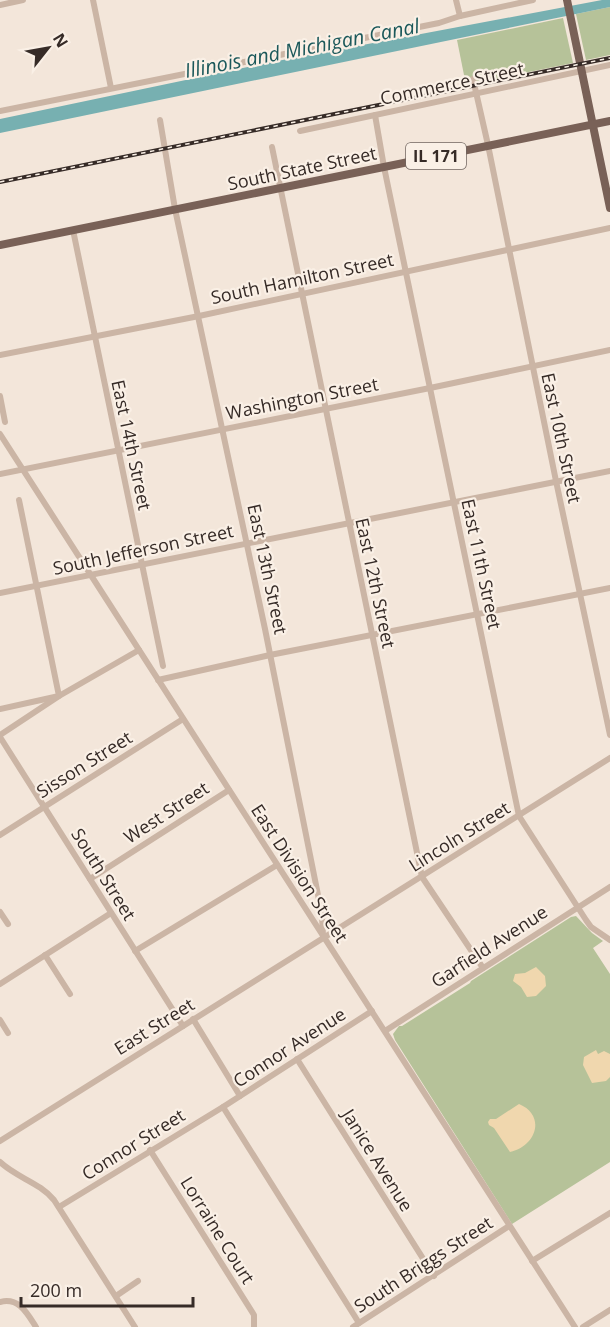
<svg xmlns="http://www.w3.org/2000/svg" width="610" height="1327" font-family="'Open Sans',sans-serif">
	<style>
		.green { fill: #b6c299 }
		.sand { fill: #f0d7ae }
		.water { fill: #77b0b1 }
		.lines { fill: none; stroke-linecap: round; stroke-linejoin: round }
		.minor { stroke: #cbb5a5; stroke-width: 6 }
		.major { stroke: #796157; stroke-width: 8 }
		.rail-casing { stroke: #362b27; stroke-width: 4 }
		.rail { stroke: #faf0e6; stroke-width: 1.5; stroke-dasharray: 4.5; stroke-linecap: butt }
		.labels { text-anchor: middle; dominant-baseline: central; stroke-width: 4.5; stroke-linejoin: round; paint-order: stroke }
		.shield { fill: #faf0e6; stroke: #716660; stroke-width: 1.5 }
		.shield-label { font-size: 16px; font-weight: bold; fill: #362b27 }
		.street-label { font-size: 18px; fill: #362b27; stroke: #faf0e6 }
		.water-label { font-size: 20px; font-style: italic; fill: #1b585a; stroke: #faf0e6 }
	</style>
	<rect width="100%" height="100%" fill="#f3e6da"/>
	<!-- green -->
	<g class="green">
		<polygon points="610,7 610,55 586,60 576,14"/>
		<polygon points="563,18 573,63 466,85 457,40"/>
		<polygon points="576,916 592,933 603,941 593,948 610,974 610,1162 512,1224 395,1040 393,1034 399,1026 402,1026 470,983 471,981 571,917"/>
	</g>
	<!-- sand -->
	<g class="sand">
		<polygon points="536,967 545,976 546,986 536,996 527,997 521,987 513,981 515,974 525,973"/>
		<polygon points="596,1050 598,1054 604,1051 610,1054 610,1077 606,1081 592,1083 583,1065 584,1057"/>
		<path d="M519,1104c27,11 18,42 -9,48l-16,-24 -5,-3 -1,-3 2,-3h6z"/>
	</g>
	<!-- water -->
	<polygon class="water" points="602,0 610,0 610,7 0,133 0,119 272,62"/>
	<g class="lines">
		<!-- minor -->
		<g class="minor">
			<polyline points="93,0 111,88"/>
			<polyline points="456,0 460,16"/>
			<polyline points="0,5 23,0"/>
			<polyline points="473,79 488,145 556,481 610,735"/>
			<polyline points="0,111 439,23 460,16 533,0"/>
			<polyline points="375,115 384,167 519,816 586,920 591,927 610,940"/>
			<polyline points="160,120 175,209 265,629 322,915 323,936"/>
			<polyline points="300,131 610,65"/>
			<polyline points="272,147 422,877 483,968"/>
			<polyline points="73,230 163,666"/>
			<polyline points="0,355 199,316 610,228"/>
			<polyline points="0,396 5,422"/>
			<polyline points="0,434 575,1327"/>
			<polyline points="0,474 430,388 610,350"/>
			<path d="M0,593c203,-40 407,-82 610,-122"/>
			<polyline points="158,680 270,655 610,588"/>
			<polyline points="0,709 59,696 19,500"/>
			<polyline points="0,735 59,696 139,650"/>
			<polyline points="0,737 183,1026"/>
			<polyline points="0,835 183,719"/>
			<polyline points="90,879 229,790"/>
			<polyline points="0,912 8,924"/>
			<polyline points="135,951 277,865"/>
			<polyline points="45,955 70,994"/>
			<polyline points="0,984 111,913"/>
			<polyline points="193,1019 240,1096"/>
			<polyline points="0,1020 8,1033"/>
			<polyline points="385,1031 610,887"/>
			<polyline points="297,1059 434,1276"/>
			<polyline points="223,1107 359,1323"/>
			<polyline points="0,1141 610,758"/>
			<polyline points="150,1150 254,1315 254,1327"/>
			<path d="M0,1162c17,16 39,20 54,38l81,127"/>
			<polyline points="59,1207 223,1107 372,1011"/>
			<polyline points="532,1261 610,1213"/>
			<polyline points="116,1296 138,1281"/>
			<path d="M0,1302c19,-5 27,11 36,25"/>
			<polyline points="353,1327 509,1226"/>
			<polyline points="583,1327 610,1310"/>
		</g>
		<!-- major -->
		<g class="major">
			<polyline points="567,0 610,208"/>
			<polyline points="0,245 610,121"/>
		</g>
		<defs>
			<polyline id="rail" points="0,182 610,58"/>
		</defs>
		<!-- rail casing -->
		<use href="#rail" class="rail-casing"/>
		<!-- rail -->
		<use href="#rail" class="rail"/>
	</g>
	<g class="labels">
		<!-- shield labels -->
		<rect class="shield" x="406" y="143" width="60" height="26" rx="4.5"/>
		<g class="shield-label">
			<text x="436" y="156">IL 171</text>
		</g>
		<!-- street labels -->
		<g class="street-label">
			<text transform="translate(452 83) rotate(-12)">Commerce Street</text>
			<text transform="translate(302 168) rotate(-12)">South State Street</text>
			<text transform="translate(302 278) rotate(-12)">South Hamilton Street</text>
			<text transform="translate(302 398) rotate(-11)">Washington Street</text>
			<text transform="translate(562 438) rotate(78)">East 10th Street</text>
			<text transform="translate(132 445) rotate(78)">East 14th Street</text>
			<text transform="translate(143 549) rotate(-12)">South Jefferson Street</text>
			<text transform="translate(482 564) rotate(78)">East 11th Street</text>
			<text transform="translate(268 569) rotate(78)">East 13th Street</text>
			<text transform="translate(376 583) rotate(78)">East 12th Street</text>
			<text transform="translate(84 764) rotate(-32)">Sisson Street</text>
			<text transform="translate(166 812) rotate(-33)">West Street</text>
			<text transform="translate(459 836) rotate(-32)">Lincoln Street</text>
			<text transform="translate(300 873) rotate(57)">East Division Street</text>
			<text transform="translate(104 874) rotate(58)">South Street</text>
			<text transform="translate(489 946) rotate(-33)">Garfield Avenue</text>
			<text transform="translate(154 1026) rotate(-32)">East Street</text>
			<text transform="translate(289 1047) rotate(-33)">Connor Avenue</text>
			<text transform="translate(133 1144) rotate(-32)">Connor Street</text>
			<text transform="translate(378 1160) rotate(58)">Janice Avenue</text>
			<text transform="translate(218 1230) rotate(58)">Lorraine Court</text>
			<text transform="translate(423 1264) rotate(-33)">South Briggs Street</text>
		</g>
		<!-- water labels -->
		<g class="water-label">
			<text transform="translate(302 48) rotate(-11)">Illinois and Michigan Canal</text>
		</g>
	</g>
	<!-- north arrow -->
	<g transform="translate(48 48) rotate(59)" stroke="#faf0e6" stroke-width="4.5" paint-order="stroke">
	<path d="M0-4.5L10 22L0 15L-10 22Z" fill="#362b27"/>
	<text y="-9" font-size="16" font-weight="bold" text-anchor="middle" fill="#362b27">N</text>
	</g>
	<!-- scale -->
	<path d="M21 1297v9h172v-9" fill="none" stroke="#362b27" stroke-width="3"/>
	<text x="30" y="1297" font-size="18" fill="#362b27" stroke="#faf0e6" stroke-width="4.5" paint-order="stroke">200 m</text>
</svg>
